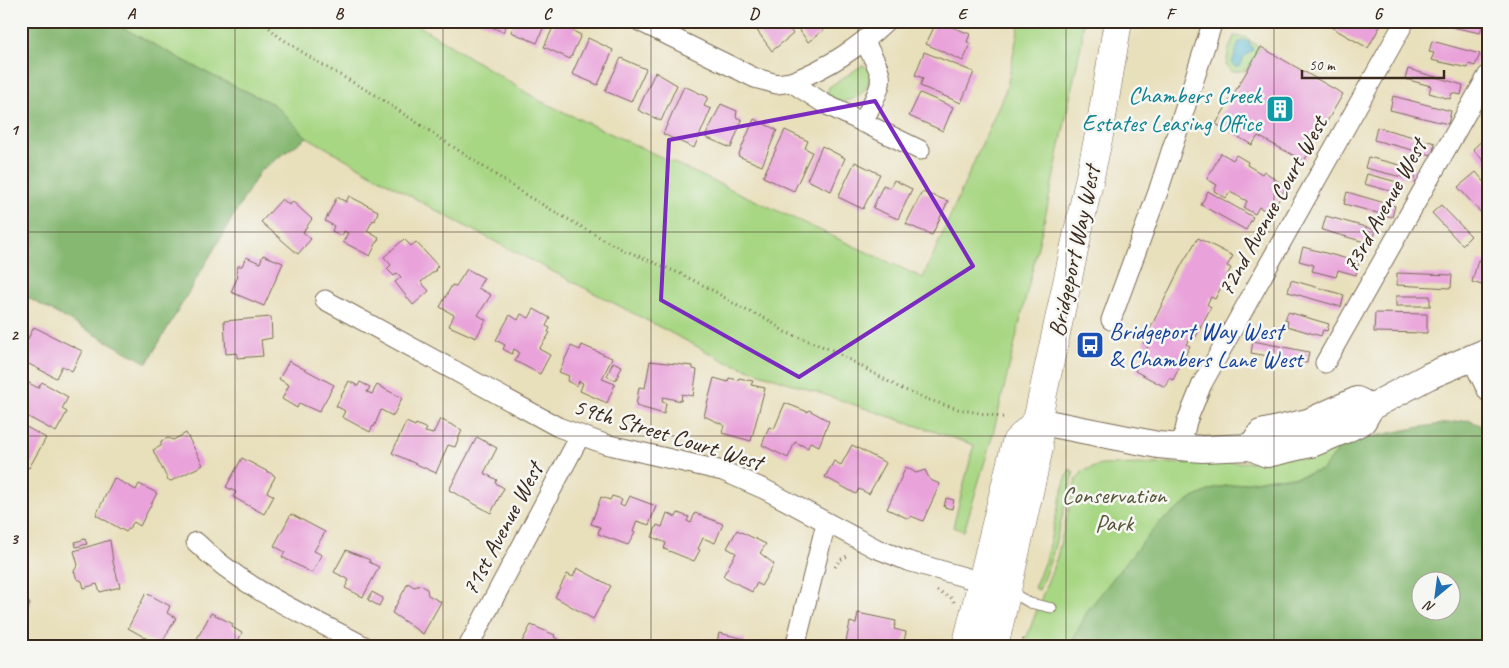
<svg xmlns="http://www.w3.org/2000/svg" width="1509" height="668" font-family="Caveat,sans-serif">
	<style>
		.green { fill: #a8d784; stroke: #728051 }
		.forest { fill: #86b872; stroke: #607148; fill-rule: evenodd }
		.water { fill: #4db4cc; stroke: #446f75 }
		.building { fill: #e9a3da }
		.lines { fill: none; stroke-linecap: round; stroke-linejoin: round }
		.lane-casing { stroke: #786955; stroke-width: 11 }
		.street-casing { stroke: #786955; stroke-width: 21 }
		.secondary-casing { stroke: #786955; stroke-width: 28 }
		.primary-casing { stroke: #786955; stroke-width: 29 }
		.path { stroke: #786955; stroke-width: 3; stroke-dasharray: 1 4; stroke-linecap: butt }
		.lane { stroke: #fff; stroke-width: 9 }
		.street { stroke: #fff; stroke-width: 19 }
		.secondary { stroke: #fff; stroke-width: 26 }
		.primary { stroke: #fff; stroke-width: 28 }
		.marked { fill: none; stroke: #7b2cbf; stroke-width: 4; stroke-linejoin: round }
		.grid { fill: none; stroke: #3b2a1e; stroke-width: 1; stroke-opacity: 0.55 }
		.labels { text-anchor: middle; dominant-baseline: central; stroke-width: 5; stroke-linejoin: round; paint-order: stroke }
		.culture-label { font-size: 24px; fill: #0d838f; stroke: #f6f6f2; text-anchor: end }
		.street-label { font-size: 24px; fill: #3b2a1e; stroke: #f6f6f2 }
		.transit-label { font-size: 24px; fill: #164399; stroke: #f6f6f2; text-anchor: start }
		.park-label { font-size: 24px; fill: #565538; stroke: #f6f6f2 }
		.neatline { fill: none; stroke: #3b2a1e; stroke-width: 2 }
		.grid-label { font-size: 16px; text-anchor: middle; font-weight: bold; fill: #3b2a1e }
	</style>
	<rect width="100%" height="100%" fill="#f6f6f2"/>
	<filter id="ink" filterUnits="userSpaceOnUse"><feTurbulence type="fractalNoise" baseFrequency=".02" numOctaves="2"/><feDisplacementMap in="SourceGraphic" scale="10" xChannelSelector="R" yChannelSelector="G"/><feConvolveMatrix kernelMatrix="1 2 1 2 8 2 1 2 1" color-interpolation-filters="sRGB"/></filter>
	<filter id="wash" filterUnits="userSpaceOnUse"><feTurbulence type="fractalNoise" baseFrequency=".0096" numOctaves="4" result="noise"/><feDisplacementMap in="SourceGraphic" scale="20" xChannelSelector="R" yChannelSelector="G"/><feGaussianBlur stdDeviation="1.12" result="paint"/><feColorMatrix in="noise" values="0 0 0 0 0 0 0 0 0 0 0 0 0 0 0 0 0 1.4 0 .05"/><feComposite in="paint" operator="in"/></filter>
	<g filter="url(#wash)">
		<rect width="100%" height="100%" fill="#e8dfbb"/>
		<!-- green -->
		<g class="green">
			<polygon points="110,21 411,21 540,101 923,278 1007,87 1020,21 1083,21 1082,40 1046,213 993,434 964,531 953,527 974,445 727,362 444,215 307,137 275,105 215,77"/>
			<polygon points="1234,36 1245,37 1260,48 1247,70 1231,72 1226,65 1229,49"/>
			<path d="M863,65l7,6c0,23 -16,31 -36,31l-7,-7 2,-8z"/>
			<polygon points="1337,444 1337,452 1322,470 1297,477 1272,478 1215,488 1193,498 1122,567 1089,610 1069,647 1023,647 1057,557 1076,480 1083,471 1101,465 1256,462"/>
			<polygon points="1070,469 1074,472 1052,556 1039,590 1034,588 1045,561 1065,480"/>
		</g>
		<!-- forest -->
		<g class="forest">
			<polygon points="21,21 110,21 215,77 275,105 307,137 260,171 147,363 21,294"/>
			<path d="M1468,420l12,5 8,14v208h-419l19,-37 34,-43 37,-44 34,-25 22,-10 57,-10 25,-1 25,-7 15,-18v-8l78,-16zM1422,580h30v30h-30z"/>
		</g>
		<!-- water -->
		<polygon class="water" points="1245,40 1249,42 1253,50 1243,58 1240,66 1235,67 1232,63 1239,42"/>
		<g id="blocks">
			<!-- building -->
			<g class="building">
				<polygon points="478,21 509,21 503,32"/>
				<polygon points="516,21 546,21 537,43 511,32"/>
				<polygon points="556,21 577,23 573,31 581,35 570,59 544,47"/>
				<polygon points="750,21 784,21 793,34 772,51"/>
				<polygon points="793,21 820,21 825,29 808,42"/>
				<polygon points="937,21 970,34 967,42 971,44 963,61 926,44"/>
				<polygon points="1320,21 1383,21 1368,48"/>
				<polygon points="1453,21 1488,21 1488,28 1482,26 1480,33 1452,27"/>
				<polygon points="588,38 613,50 598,85 572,74"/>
				<polygon points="1432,41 1480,54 1475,66 1469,64 1468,68 1431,60 1434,53 1429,52"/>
				<polygon points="1261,47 1343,94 1304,161 1258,136 1252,145 1216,124"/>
				<polygon points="924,52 974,72 961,103 920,86 923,78 915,75"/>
				<polygon points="621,58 646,69 631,102 605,91"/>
				<polygon points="1408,69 1463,85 1461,95 1452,93 1450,99 1429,93 1431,86 1405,79"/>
				<polygon points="655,72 677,85 661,121 638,110"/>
				<polygon points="684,86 708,97 704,106 711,109 694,148 663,134"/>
				<polygon points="920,93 953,107 943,131 909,116"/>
				<polygon points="1393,96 1451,111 1448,124 1390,110"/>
				<polygon points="721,104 737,111 736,117 742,120 731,148 705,137"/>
				<polygon points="754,119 777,130 762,166 738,156"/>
				<polygon points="1377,127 1435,143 1432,155 1374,140"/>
				<polygon points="785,130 808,141 805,148 812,152 794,191 763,177"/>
				<polygon points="1488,135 1488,166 1473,149"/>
				<polygon points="822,146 845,158 831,191 807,180"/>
				<polygon points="1221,153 1233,160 1236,155 1248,162 1247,165 1262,174 1264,171 1286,187 1271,214 1259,207 1255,214 1244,208 1247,201 1230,192 1226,198 1214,191 1217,185 1207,179"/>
				<polygon points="1368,157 1416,169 1414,180 1365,168"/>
				<polygon points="855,162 880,174 863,209 838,197"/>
				<polygon points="1476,172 1488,186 1488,207 1481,213 1458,187"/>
				<polygon points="1367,174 1401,183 1398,193 1364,184"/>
				<polygon points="894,180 912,189 898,219 873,208 883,185 890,188"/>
				<polygon points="1208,191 1253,217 1246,230 1201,205"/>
				<polygon points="922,192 948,201 932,235 906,224"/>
				<polygon points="1347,192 1395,206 1392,217 1344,204"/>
				<polygon points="349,196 378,211 375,221 373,220 367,231 379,238 370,256 343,242 348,233 344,231 342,236 332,231 334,226 325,221 337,197 346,202"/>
				<polygon points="282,199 289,205 293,202 312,219 303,232 311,239 298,254 261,222"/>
				<polygon points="1441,205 1471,236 1462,245 1432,213"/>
				<polygon points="1326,216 1376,230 1372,244 1322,230"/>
				<polygon points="1198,238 1233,256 1227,266 1231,268 1215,299 1211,297 1207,304 1211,307 1194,340 1190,338 1186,344 1190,346 1173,380 1169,378 1165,387 1135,371 1148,346 1143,343 1182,264"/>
				<polygon points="404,239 411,246 416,242 438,266 435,269 436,270 421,282 429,291 413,305 395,282 401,277 397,273 394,276 387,269 391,265 384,257"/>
				<polygon points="1303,247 1359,262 1356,275 1338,270 1336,277 1312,271 1314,265 1299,261"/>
				<polygon points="263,255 283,263 264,306 231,292 238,276 236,274 238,266 242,266 246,257 260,263"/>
				<polygon points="1478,260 1488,262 1488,287 1472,282"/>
				<polygon points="467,269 484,278 478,288 491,295 478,315 486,320 476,338 449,326 454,315 440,307 452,285 456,286"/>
				<polygon points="1397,273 1452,275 1451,288 1397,285"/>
				<polygon points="1291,280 1344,295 1341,307 1288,292"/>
				<rect x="1396" y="296" width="34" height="10"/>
				<polygon points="534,309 550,318 546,326 550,328 548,332 550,333 539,349 550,355 540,374 515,361 519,352 514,349 512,354 503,349 505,345 496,340 510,315 518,320 521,314 529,318"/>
				<polygon points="1288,312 1329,324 1327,331 1323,330 1321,336 1287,326 1288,321 1285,320"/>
				<polygon points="1375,313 1427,314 1427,333 1374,332"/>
				<polygon points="271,317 272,338 261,340 263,356 237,358 237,353 226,354 224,321"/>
				<polygon points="34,327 82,351 72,371 62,366 56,378 21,360 21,352"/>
				<polygon points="1253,341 1309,352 1307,363 1251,353"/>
				<polygon points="582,345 612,358 602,379 615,384 607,403 580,391 583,383 579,381 577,386 567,381 569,376 559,372 571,346 580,350"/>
				<polygon points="289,361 334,385 319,412 299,403 297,408 282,399 289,385 279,379"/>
				<polygon points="650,361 693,366 693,369 697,370 693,396 682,394 681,401 663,397 662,402 666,403 664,414 636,406 639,387 645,388"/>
				<polygon points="613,362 622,366 616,380 607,376"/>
				<polygon points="714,378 728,382 729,378 738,380 739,378 753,381 751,385 765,388 751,441 722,433 724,425 704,416"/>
				<polygon points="22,379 38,388 42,382 68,397 62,409 67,412 56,432 21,413"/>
				<polygon points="349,381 358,386 360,382 370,387 367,392 372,394 377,385 402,398 393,416 381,410 374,427 373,426 370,432 342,417 345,411 336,406"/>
				<polygon points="785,403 808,412 809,410 829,421 819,446 810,442 808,448 795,442 788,458 762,445 769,427 774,429"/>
				<polygon points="440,419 462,430 455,447 448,445 436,473 392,453 406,422 415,426 416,424 427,429 425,432 433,434"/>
				<polygon points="21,424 46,438 29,468 21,464"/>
				<polygon points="186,433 203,465 171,481 168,480 153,450 161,446 161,441 168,438 173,440"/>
				<polygon points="477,437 497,448 484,473 497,480 495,483 504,488 491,513 449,490"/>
				<polygon points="852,445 886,463 869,494 859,489 856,494 825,477 834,461 841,465"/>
				<polygon points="242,458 274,475 275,477 267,492 274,496 264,514 233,497 236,492 226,487"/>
				<polygon points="906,467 916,473 925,470 930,480 940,484 923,521 911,516 909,519 887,509"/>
				<polygon points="114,478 136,490 139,484 157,493 140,526 134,522 126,532 96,515"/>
				<polygon points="612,496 622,499 620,504 624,506 629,496 656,506 649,525 637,521 633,532 635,533 628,545 598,534 600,527 591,524 601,497 610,500"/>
				<polygon points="946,498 954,500 952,509 944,507"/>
				<polygon points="667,513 676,517 678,513 689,517 687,521 691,523 695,513 723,524 715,543 703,538 698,549 700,550 694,561 664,549 666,543 652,537 657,525 662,527"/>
				<polygon points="291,514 325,532 314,551 322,555 312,573 282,557 285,552 274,546"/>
				<polygon points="737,530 766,544 760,553 774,564 761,586 757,583 752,592 723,576 736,553 727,548"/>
				<polygon points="85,539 87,544 76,547 75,542"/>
				<polygon points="110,540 113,562 120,587 100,592 97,584 84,588 82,581 77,579 74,571 78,565 74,551"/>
				<polygon points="346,550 370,560 369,562 379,567 363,597 345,588 349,580 334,572"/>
				<polygon points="577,568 611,586 593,619 555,597 567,574 573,577"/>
				<polygon points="408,583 414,587 421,585 427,589 428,595 441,602 423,634 392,613"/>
				<polygon points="372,592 383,598 379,606 368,600"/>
				<polygon points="146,593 170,606 167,613 176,618 160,646 128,628"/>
				<polygon points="21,600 27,600 30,604 27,611 21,611"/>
				<polygon points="211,613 233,624 232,627 242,633 235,647 193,646"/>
				<polygon points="858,613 896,621 894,629 906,632 903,647 893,647 894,643 891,643 890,647 845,647 850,622 856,624"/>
				<polygon points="531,625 555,635 554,637 563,642 561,647 519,647"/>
				<polygon points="719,633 745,639 743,647 716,647"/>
			</g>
		</g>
	</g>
	<g filter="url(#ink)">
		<use href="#blocks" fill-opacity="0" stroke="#786955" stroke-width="1"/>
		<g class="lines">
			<defs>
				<polyline id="lane" points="1011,592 1030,603 1052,608"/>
				<g id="street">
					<polyline points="639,21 755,78 777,84 791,82 825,104 920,150"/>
					<path d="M791,82c38,-15 66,-33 95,-61"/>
					<path d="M863,123c20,-45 26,-38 1,-82"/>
					<polyline points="325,300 558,427 605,444 723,471 766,490 875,548 908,561 992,585"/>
					<polyline points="1111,320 1158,192 1213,21"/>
					<polyline points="1471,358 1488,392"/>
					<polyline points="1325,363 1488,75"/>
					<polyline points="1181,448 1187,421 1202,384 1405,21"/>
					<path d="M196,542c47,47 112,74 170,105"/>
					<polyline points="468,647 580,436"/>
					<polyline points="795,647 826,523"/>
				</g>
				<g id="secondary">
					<polyline points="1037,421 1158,445 1202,449 1251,447 1267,454 1314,443 1345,430 1363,421 1371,407 1429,376 1488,351"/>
					<polyline points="1251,447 1261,433 1308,422 1357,400 1371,407"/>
				</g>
				<g id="primary">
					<polyline points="966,647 1016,442 1037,421"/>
					<polyline points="994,647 1039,448 1037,421 1099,135 1118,21"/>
				</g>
			</defs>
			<!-- lane casing -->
			<use href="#lane" class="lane-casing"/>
			<!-- street casing -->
			<use href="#street" class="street-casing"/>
			<!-- secondary casing -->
			<use href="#secondary" class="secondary-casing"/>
			<!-- primary casing -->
			<use href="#primary" class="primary-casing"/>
			<!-- path -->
			<g class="path">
				<polyline points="262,21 278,36 319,63 375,95 529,197 617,247 681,274 714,291 741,308 767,319 785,332 832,350 900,388 929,400 958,409 1006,418"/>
				<polyline points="835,567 840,560 849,555"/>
				<polyline points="937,591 953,599 954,602"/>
				<polyline points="1023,639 1027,647"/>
			</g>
			<!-- lane -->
			<use href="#lane" class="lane"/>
			<!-- street -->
			<use href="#street" class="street"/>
			<!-- secondary -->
			<use href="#secondary" class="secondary"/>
			<!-- primary -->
			<use href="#primary" class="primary"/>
		</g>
	</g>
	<!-- marked area -->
	<path class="marked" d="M875,101l98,165 -174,111 -138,-77 8,-160z"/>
	<!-- grid -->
	<path class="grid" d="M235,21v626M443,21v626M651,21v626M858,21v626M1066,21v626M1274,21v626M21,232h1467M21,436h1467"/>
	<!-- icons -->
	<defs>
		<symbol id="building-square" viewBox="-11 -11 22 22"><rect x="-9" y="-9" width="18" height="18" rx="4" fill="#0f9aa8" stroke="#f6f6f2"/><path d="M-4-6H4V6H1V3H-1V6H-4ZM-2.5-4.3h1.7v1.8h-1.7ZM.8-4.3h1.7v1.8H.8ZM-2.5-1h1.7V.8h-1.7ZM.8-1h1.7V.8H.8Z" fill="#fff"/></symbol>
		<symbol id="bus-square" viewBox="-11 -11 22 22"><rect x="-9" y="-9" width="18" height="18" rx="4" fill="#1a4fb4" stroke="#f6f6f2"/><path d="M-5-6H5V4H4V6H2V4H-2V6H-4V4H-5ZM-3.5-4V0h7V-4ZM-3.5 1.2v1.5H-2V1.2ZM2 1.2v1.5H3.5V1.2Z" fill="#fff"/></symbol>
	</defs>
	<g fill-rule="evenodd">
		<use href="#building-square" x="1264" y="93" width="32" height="32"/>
		<use href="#bus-square" x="1074" y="329" width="32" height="32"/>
	</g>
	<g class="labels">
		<!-- culture labels -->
		<g class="culture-label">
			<text x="1261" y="95">Chambers Creek<tspan x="1261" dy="28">Estates Leasing Office</tspan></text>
		</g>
		<!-- street labels -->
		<g class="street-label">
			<text transform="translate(1272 206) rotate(-61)">72nd Avenue Court West</text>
			<text transform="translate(1384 206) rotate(-61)">73rd Avenue West</text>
			<text transform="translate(1074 251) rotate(-78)">Bridgeport Way West</text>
			<text transform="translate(668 434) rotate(17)">59th Street Court West</text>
			<text transform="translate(502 529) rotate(-62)">71st Avenue West</text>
		</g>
		<!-- transit labels -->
		<g class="transit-label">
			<text x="1109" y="331">Bridgeport Way West<tspan x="1109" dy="28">&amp; Chambers Lane West</tspan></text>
		</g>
		<!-- park labels -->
		<g class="park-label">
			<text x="1114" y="495">Conservation<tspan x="1114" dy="28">Park</tspan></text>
		</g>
	</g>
	<!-- margin -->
	<rect width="1509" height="668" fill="none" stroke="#f6f6f2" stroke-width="55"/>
	<!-- north arrow -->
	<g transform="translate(1436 596) rotate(209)"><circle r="24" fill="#f6f6f2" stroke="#aba49d"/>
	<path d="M0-4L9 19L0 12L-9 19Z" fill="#1f6fb2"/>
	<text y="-8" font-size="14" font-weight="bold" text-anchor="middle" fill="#3b2a1e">N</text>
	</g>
	<!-- scale -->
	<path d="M1302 70v8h142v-8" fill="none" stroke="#3b2a1e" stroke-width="2.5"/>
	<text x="1309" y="70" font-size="15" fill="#3b2a1e" stroke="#f6f6f2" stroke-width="4" paint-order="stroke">50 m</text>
	<rect x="28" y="28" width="1454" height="612" class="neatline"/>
	<g class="grid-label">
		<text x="131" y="19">A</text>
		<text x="339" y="19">B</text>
		<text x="547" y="19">C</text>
		<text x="754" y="19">D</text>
		<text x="962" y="19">E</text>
		<text x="1170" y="19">F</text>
		<text x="1378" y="19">G</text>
		<text x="14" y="135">1</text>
		<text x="14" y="340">2</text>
		<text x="14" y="544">3</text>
	</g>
</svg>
